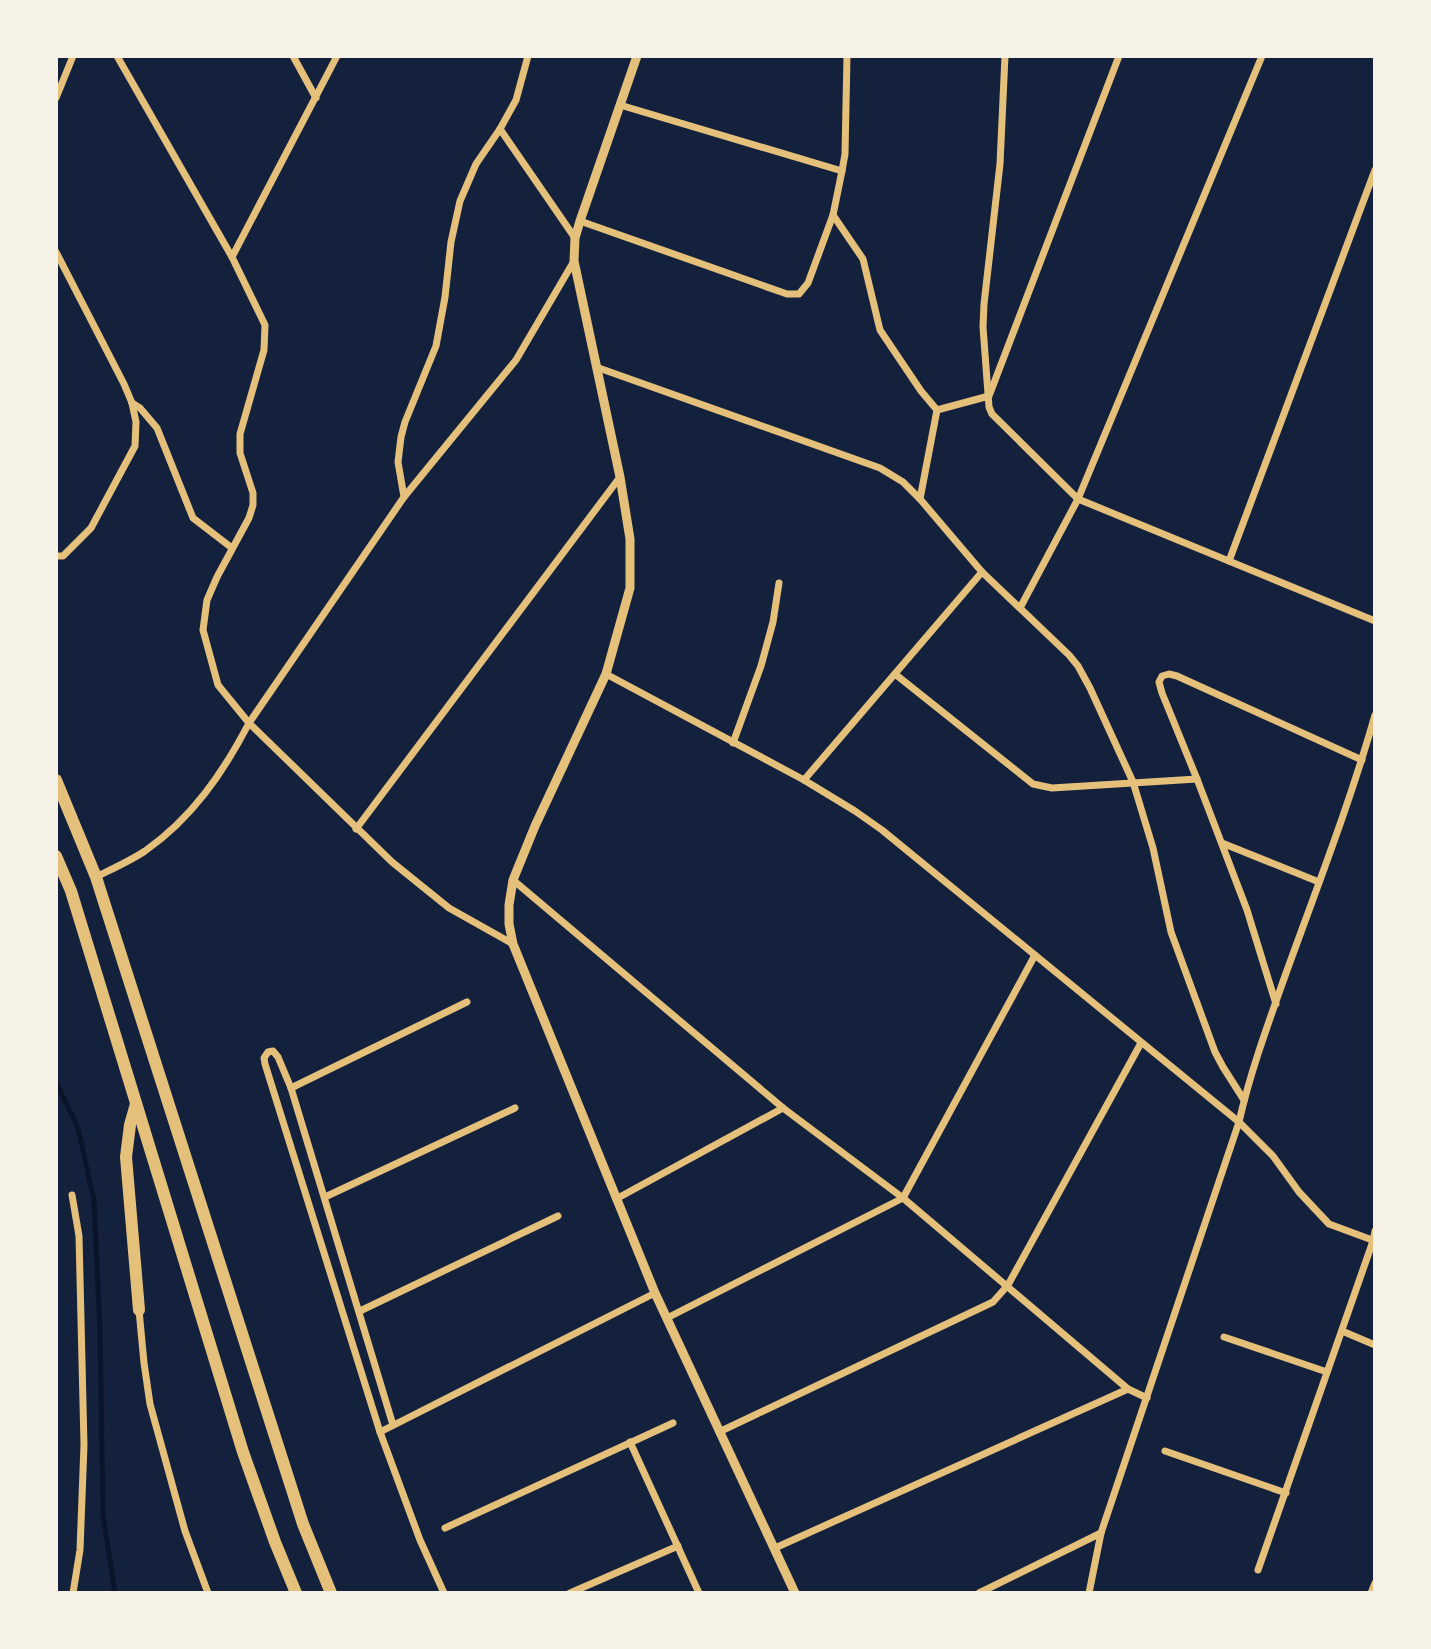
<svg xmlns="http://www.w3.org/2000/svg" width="1431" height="1649" font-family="Overpass,sans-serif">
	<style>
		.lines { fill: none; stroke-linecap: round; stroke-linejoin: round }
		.stream { stroke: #0b132b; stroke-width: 5 }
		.minor { stroke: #e5c07b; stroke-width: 7 }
		.tertiary { stroke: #e5c07b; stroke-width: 9 }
		.primary { stroke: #e5c07b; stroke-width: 12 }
	</style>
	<rect width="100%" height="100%" fill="#14213d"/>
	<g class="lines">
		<!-- stream -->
		<polyline class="stream" points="56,1082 78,1128 94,1200 100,1332 103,1514 115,1593"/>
		<!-- minor -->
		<g class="minor">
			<polyline points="117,56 232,257 265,325 264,350 240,434 240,453 253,493 253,505 249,518 217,577 207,600 203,630 218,685 249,723 392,862 449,908 513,944"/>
			<polyline points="293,56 316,98"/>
			<polyline points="1005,56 1000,164 984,304 983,327 989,407 992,414 1078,499 1375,621"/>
			<polyline points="56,98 73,56"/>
			<polyline points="620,105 842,171"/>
			<polyline points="500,129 575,238"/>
			<polyline points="833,215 863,259 880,330 921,391 937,410"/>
			<polyline points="580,221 787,294 799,294 808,283 833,215 842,171 845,154 847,56"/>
			<polyline points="56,252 124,384 132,403 136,422 135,446 91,528 63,556 56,556"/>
			<polyline points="232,257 337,56"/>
			<polyline points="596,367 880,468 903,482 920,499 982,572 1069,655 1078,666 1090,688 1133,782 1153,848 1171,932 1215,1052 1223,1067 1244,1100"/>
			<polyline points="132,403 140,408 157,428 193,518 232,548"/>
			<polyline points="937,410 989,396 1119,56"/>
			<polyline points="404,497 398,462 401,437 405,422 436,346 445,297 451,242 460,201 476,164 500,129 516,100 528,56"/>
			<polyline points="920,499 937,410"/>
			<polyline points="1229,561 1375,170"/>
			<polyline points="1020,608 1078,499 1262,56"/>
			<polyline points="606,674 804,780 855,811 882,830 1239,1122 1273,1156 1299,1192 1329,1224 1375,1241"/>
			<polyline points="895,674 1033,784 1052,788 1197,779"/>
			<polyline points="733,743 761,666 773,622 779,583"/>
			<polyline points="804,780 982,572"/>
			<polyline points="356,829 620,477"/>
			<polyline points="1222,843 1319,882"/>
			<path d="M96,877c16,-8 34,-16 49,-26 47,-33 78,-78 104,-128l155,-226 112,-137 58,-99"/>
			<polyline points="513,880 783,1108 903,1198 1128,1389"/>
			<polyline points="1276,1004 1247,910 1197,779 1162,693 1159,682 1162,676 1169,674 1177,676 1362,760"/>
			<polyline points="291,1088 467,1002"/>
			<polyline points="72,1195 79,1236 84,1445 80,1550 73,1593"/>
			<polyline points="325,1197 515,1108"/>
			<polyline points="616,1199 783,1108"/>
			<polyline points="139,1310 144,1363 150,1404 185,1531 208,1593"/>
			<polyline points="360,1311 558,1216"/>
			<polyline points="667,1318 903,1198 1035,955"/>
			<polyline points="1342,1331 1375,1345"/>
			<polyline points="1224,1337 1327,1372"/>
			<polyline points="393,1425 291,1088 278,1057 273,1051 268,1052 264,1058 265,1064 380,1432 420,1540 444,1593"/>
			<polyline points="380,1432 655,1293"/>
			<polyline points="719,1432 993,1302 1008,1285 1141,1043"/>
			<polyline points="630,1442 699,1593"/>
			<polyline points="1165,1451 1286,1493"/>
			<polyline points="445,1528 673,1423"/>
			<polyline points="775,1548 1128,1389 1147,1398"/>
			<polyline points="1258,1570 1373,1241 1375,1231"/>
			<polyline points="570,1593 678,1546"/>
			<polyline points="979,1593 1101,1533"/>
			<path d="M1089,1593l12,-60 138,-411c11,-49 29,-98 46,-146 31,-86 65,-173 90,-261"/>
			<polyline points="1371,1593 1375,1583"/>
		</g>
		<!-- tertiary -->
		<polyline class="tertiary" points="637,56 580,221 575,238 574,261 620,477 630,539 630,588 606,674 535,826 513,880 509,905 509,924 513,944 655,1293 795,1593"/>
		<!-- primary -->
		<g class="primary">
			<polyline points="56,780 96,877 303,1524 331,1593"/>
			<polyline points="56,856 71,891 243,1452 275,1542 296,1593"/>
			<polyline points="136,1104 130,1125 126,1157 139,1310"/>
		</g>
	</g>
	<!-- border -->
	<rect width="1431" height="1649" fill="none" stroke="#f6f1e7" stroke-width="116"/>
</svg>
